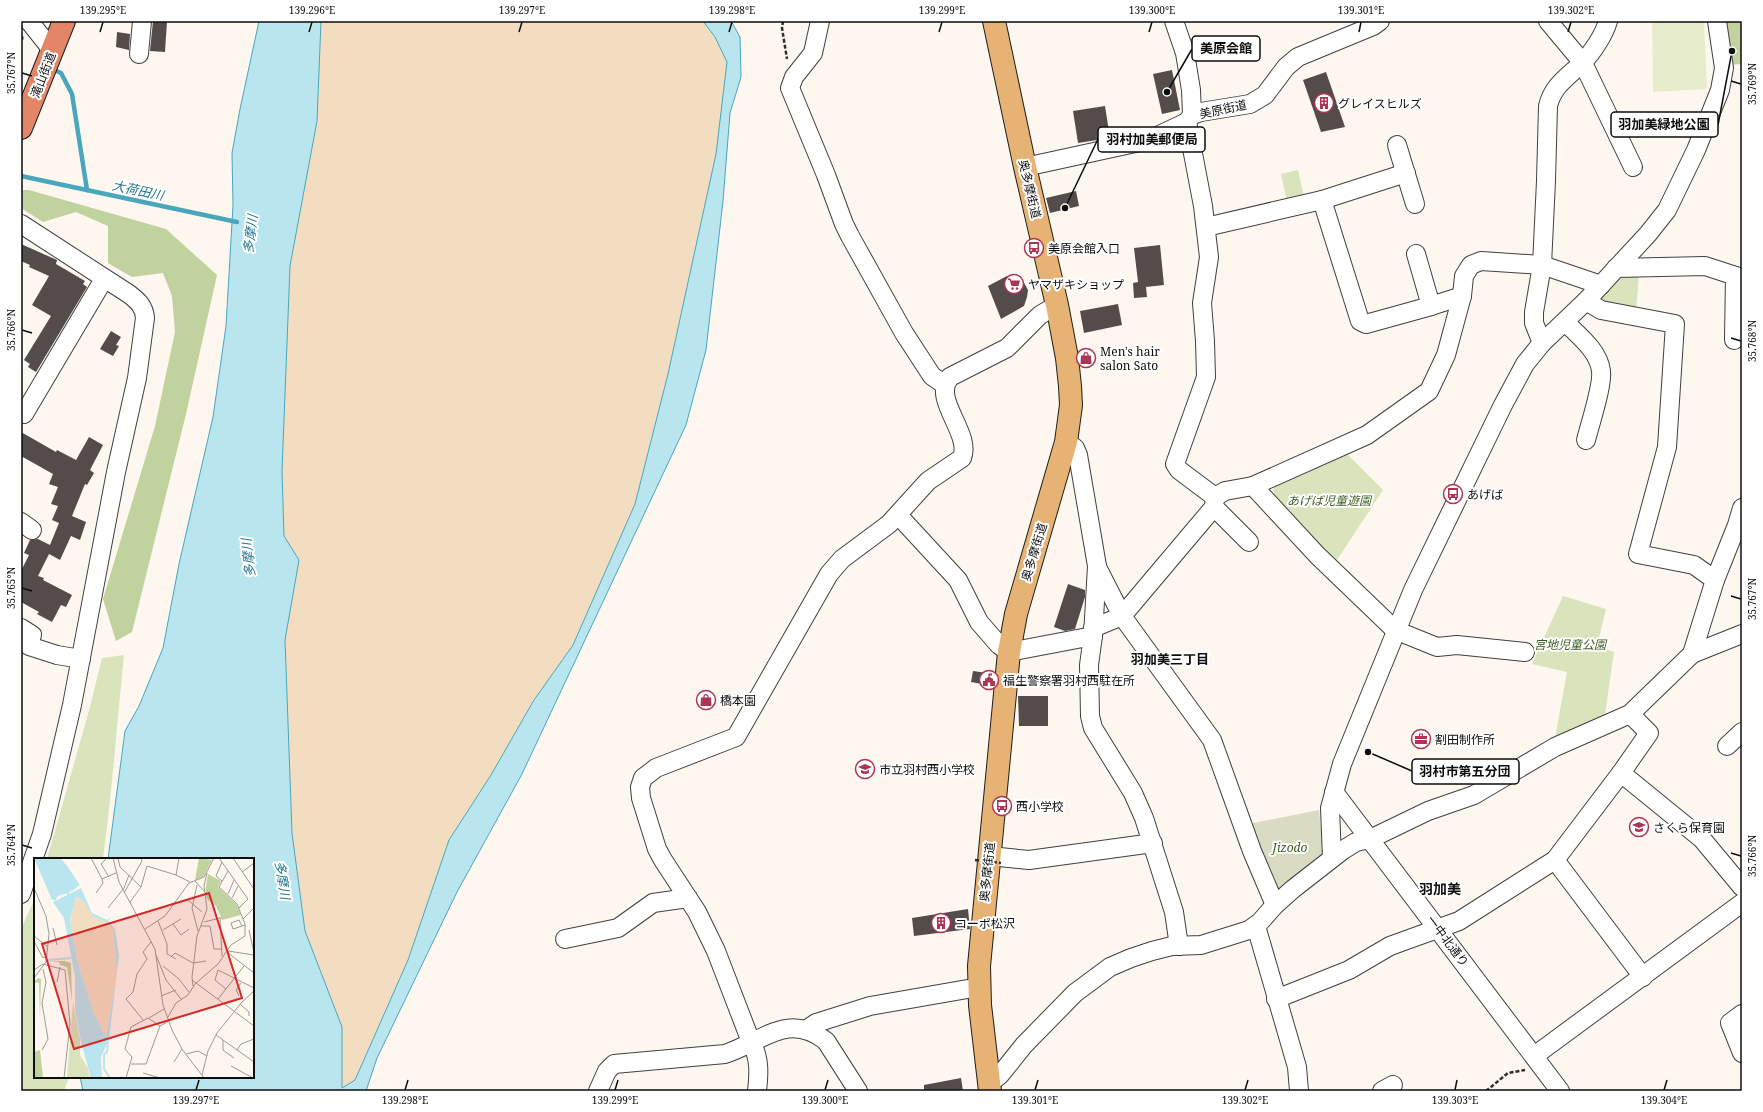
<svg xmlns="http://www.w3.org/2000/svg" width="1763" height="1112" font-family="'Noto Serif','Noto Sans JP',serif">
	<style>
		.green { fill: #d9e3bc }
		.forest { fill: #c0d29e }
		.sand { fill: #f3ddc1 }
		.cemetery { fill: #d9dcc2 }
		.pitch { fill: #e7eccd }
		.water { fill: #b9e5ee; stroke: #49a6bc }
		.lines { fill: none; stroke-linecap: round; stroke-linejoin: round }
		.stream { stroke: #49a6bc; stroke-width: 4.5 }
		.building { fill: #544c4a }
		.minor-casing { stroke: #404040; stroke-width: 20 }
		.major-casing { stroke: #1e1e1e; stroke-width: 24 }
		.highway-casing { stroke: #1e1e1e; stroke-width: 24 }
		.path { stroke: #2f2f2f; stroke-width: 2.5; stroke-dasharray: 4 2; stroke-linecap: butt }
		.minor { stroke: #fff; stroke-width: 18 }
		.major { stroke: #e7b374; stroke-width: 22 }
		.highway { stroke: #e28667; stroke-width: 22 }
		.path-bridge { stroke: #2f2f2f; stroke-width: 2.5; stroke-dasharray: 4 2; stroke-linecap: butt }
		.ticks { fill: none; stroke: #0d0d0d; stroke-width: 1.5 }
		.labels { text-anchor: middle; dominant-baseline: central; stroke-width: 4; stroke-linejoin: round; paint-order: stroke }
		.street-label { font-size: 12px; fill: #0d0d0d; stroke: #fff }
		.poi-label { font-size: 12px; fill: #0d0d0d; stroke: #fff; text-anchor: start }
		.park-label { font-size: 12px; font-style: italic; fill: #3c5c25; stroke: #fff }
		.water-label { font-size: 13px; font-style: italic; fill: #26778f; stroke: #fff }
		.neighbourhood-label { font-size: 13px; font-weight: bold; fill: #0d0d0d; stroke: #fff }
		.quarter-label { font-size: 14px; font-weight: bold; fill: #0d0d0d; stroke: #fff }
		.inset-river { fill: none; stroke: #b9e5ee; stroke-width: 2 }
		.inset-road { fill: none; stroke: #9d9995; stroke-width: 1 }
		.view { fill: #d62828; fill-opacity: 0.15; stroke: #d62828; stroke-width: 2 }
		.inset-edge { fill: none; stroke: #0d0d0d; stroke-width: 2 }
		.leader { fill: none; stroke: #0d0d0d; stroke-width: 1.5 }
		.callout-dot { fill: #0d0d0d; stroke: #fff; stroke-width: 1.5 }
		.callout { fill: #fff; stroke: #0d0d0d; stroke-width: 1.5 }
		.callout-label { font-size: 13px; text-anchor: middle; font-weight: bold; fill: #0d0d0d }
		.neatline { fill: none; stroke: #0d0d0d; stroke-width: 1.5 }
		.ticks-label { font-size: 10px; text-anchor: middle; fill: #0d0d0d }
	</style>
	<rect width="100%" height="100%" fill="#fdf7ef"/>
	<!-- green -->
	<g class="green">
		<polygon points="1298,170 1304,197 1287,201 1281,174"/>
		<polygon points="1639,275 1636,311 1603,304 1600,295 1619,276"/>
		<polygon points="1343,450 1383,490 1335,563 1275,499 1273,486"/>
		<polygon points="1563,596 1606,609 1597,646 1614,652 1604,721 1555,738 1567,672 1532,664"/>
		<path d="M124,655c-7,68 -12,136 -21,204h-56l43,-152 12,-49z"/>
		<polygon points="35,898 35,1077 69,1077 64,1091 21,1091 21,929"/>
	</g>
	<!-- forest -->
	<g class="forest">
		<polygon points="1717,21 1742,21 1742,64 1724,65"/>
		<polygon points="21,190 29,190 166,229 217,275 186,414 132,632 116,641 103,599 155,426 175,332 172,296 163,273 132,277 108,263 108,226 76,212 43,222 21,208"/>
	</g>
	<!-- sand -->
	<polygon class="sand" points="321,21 703,21 715,37 727,62 716,154 668,374 635,504 573,645 534,700 491,775 449,840 408,960 355,1080 342,1088 342,1027 305,931 292,833 285,640 299,560 284,536 282,471 290,266 317,121"/>
	<!-- cemetery -->
	<polygon class="cemetery" points="1319,810 1324,860 1273,897 1248,824"/>
	<!-- pitch -->
	<polygon class="pitch" points="1652,21 1704,21 1707,89 1653,92"/>
	<!-- water -->
	<polygon class="water" points="259,21 321,21 317,121 290,266 282,471 284,536 299,560 285,640 292,833 305,931 342,1027 342,1088 355,1080 408,960 449,840 491,775 534,700 573,645 635,504 668,374 716,154 727,62 715,37 703,21 731,21 740,37 741,77 730,113 723,201 706,350 686,425 522,774 457,892 377,1058 366,1091 83,1091 80,1077 253,1077 253,859 108,859 125,731 139,706 163,648 179,564 213,417 226,326 233,205 232,153 240,109"/>
	<g class="lines">
		<!-- stream -->
		<g class="stream">
			<polyline points="21,37 22,38"/>
			<polyline points="52,69 61,73 72,94 87,190"/>
			<polyline points="21,176 237,222"/>
		</g>
	</g>
	<!-- building -->
	<g class="building">
		<polygon points="153,21 167,21 165,52 150,51"/>
		<polygon points="117,32 130,34 129,50 116,47"/>
		<polygon points="1172,70 1180,110 1162,114 1153,74"/>
		<polygon points="1326,72 1345,127 1321,132 1303,80"/>
		<polygon points="1105,106 1110,138 1078,143 1073,111"/>
		<polygon points="1076,191 1079,206 1050,213 1046,198"/>
		<polygon points="21,244 57,260 56,264 85,281 83,284 87,287 36,372 28,367 30,364 24,360 51,316 32,305 49,276 29,267 30,265 21,261"/>
		<polygon points="1160,245 1164,285 1146,287 1147,297 1134,298 1133,283 1138,282 1134,248"/>
		<polygon points="1007,276 1016,276 1023,281 1028,290 1027,297 1024,306 1001,319 988,286"/>
		<polygon points="1118,304 1122,325 1084,333 1080,311"/>
		<polygon points="111,331 121,337 116,345 119,346 113,356 100,349"/>
		<polygon points="21,432 56,452 57,450 76,460 89,437 103,445 90,470 94,473 87,485 85,484 72,516 86,522 80,540 71,536 60,560 49,554 38,576 44,578 43,580 72,595 66,607 61,605 52,622 37,614 39,612 21,602 21,571 29,555 24,553 30,540 38,539 50,545 59,523 52,520 58,506 51,504 58,487 49,484 53,474 21,456"/>
		<polygon points="1068,584 1085,590 1085,597 1075,629 1065,631 1054,627"/>
		<polygon points="973,671 994,674 993,686 971,682"/>
		<polygon points="1018,696 1048,696 1048,726 1019,726"/>
		<polygon points="968,909 970,929 914,936 912,918"/>
		<polygon points="961,1078 963,1091 924,1091 924,1085"/>
	</g>
	<g class="lines">
		<defs>
			<g id="minor">
				<polyline points="29,21 52,50"/>
				<polyline points="820,21 813,53 794,77 790,88 826,175 844,224 850,236 904,333 932,376 945,385"/>
				<polyline points="1174,21 1185,53 1191,90 1192,115"/>
				<polyline points="1548,21 1583,63 1633,167"/>
				<polyline points="139,54 142,21"/>
				<polyline points="1187,122 1203,206 1209,257 1202,303 1205,341 1206,377 1175,464 1179,470 1215,497 1214,507 1249,542"/>
				<polyline points="1397,145 1415,204"/>
				<polyline points="1025,167 1149,140 1187,122 1192,115 1201,112 1250,104 1265,95 1286,67 1298,57 1373,26 1380,21"/>
				<polyline points="1322,200 1360,321 1366,324 1431,306 1462,296"/>
				<path d="M21,224l108,70c9,7 15,12 16,24l-8,60 -21,94 -44,233 -30,129 -21,60"/>
				<polyline points="1206,227 1322,200 1406,173"/>
				<polyline points="1416,254 1431,306"/>
				<polyline points="1616,268 1705,266 1742,278"/>
				<polyline points="1586,301 1601,310 1675,324 1667,447 1638,554 1694,565 1715,580"/>
				<path d="M1565,322c13,13 34,29 36,49 2,14 -11,53 -15,69"/>
				<polyline points="1734,340 1735,276"/>
				<path d="M1542,343l-8,-20v-11l8,-47 4,-84 2,-75c5,-21 20,-29 34,-43 10,-10 22,-28 26,-42"/>
				<polyline points="24,414 104,279"/>
				<polyline points="1066,442 1075,448 1078,455 1097,566 1093,636 1089,665 1090,716 1093,728 1133,793 1144,818 1174,912 1179,946"/>
				<polyline points="1253,486 1317,555 1395,630 1437,647 1457,645 1525,652"/>
				<polyline points="1215,497 1225,491 1253,486 1367,435 1429,391 1446,355 1462,296 1464,276 1471,265 1481,261 1542,265 1601,285"/>
				<polyline points="898,515 958,580 979,622 999,645 1009,652 1093,636"/>
				<polyline points="21,522 32,530"/>
				<polyline points="1097,567 1122,616 1212,740 1252,851 1275,905"/>
				<polyline points="21,628 32,635 29,646 57,655 81,659"/>
				<polyline points="1093,628 1122,616 1214,507"/>
				<polyline points="1692,654 1715,580 1737,525 1742,508"/>
				<polyline points="1727,746 1742,732"/>
				<polyline points="1621,773 1649,733 1630,714"/>
				<polyline points="1334,792 1560,1091"/>
				<polyline points="989,856 1029,860 1153,843"/>
				<polyline points="1332,858 1330,808 1342,764 1413,590 1503,405 1525,364 1542,343 1586,301 1648,234 1667,210 1696,150 1720,90 1724,68 1717,21"/>
				<polyline points="1555,860 1643,977"/>
				<polyline points="1256,926 1297,1067 1299,1091"/>
				<polyline points="565,939 618,928 653,903 688,898"/>
				<polyline points="1276,999 1349,970 1390,946 1459,921 1555,860 1621,773 1702,839 1742,887"/>
				<polyline points="1742,1014 1730,1023 1742,1053"/>
				<polyline points="806,1030 816,1023 870,1006 979,987"/>
				<polyline points="1534,1056 1742,903"/>
				<polyline points="990,1083 1000,1075 1024,1045 1075,993 1110,967 1131,958 1152,951 1172,946 1201,945 1249,930 1260,922 1275,905 1293,889 1343,850 1356,842 1370,839 1428,811 1474,795 1555,747 1630,714 1692,654 1742,634"/>
				<path d="M598,1091l9,-20 7,-7 111,-10c37,-12 63,-43 101,-13l32,50"/>
				<path d="M757,1091c2,-17 3,-33 -6,-49l-35,-91 -19,-39 -34,-52 -6,-11 -16,-51 -1,-11 3,-9 13,-10 80,-31 93,-163 13,-15 47,-35 39,-43 34,-23c10,-25 -31,-59 -12,-81l57,-29 33,-33 17,-10"/>
				<polyline points="1382,1091 1393,1085"/>
			</g>
			<polyline id="major" points="990,1091 980,1005 979,966 1009,652 1016,614 1066,442 1071,405 1070,386 1067,358 1057,305 1025,167 994,21"/>
			<polyline id="highway" points="21,128 64,21"/>
		</defs>
		<!-- minor casing -->
		<use href="#minor" class="minor-casing"/>
		<!-- major casing -->
		<use href="#major" class="major-casing"/>
		<!-- highway casing -->
		<use href="#highway" class="highway-casing"/>
		<!-- path -->
		<g class="path">
			<polyline points="783,21 782,28 787,59"/>
			<polyline points="1486,1091 1508,1073 1525,1070"/>
		</g>
		<!-- minor -->
		<use href="#minor" class="minor"/>
		<!-- major -->
		<use href="#major" class="major"/>
		<!-- highway -->
		<use href="#highway" class="highway"/>
		<!-- path-bridge -->
		<polyline class="path-bridge" points="975,860 1001,863"/>
	</g>
	<!-- ticks -->
	<path class="ticks" d="M100,32l3,-10M309,32l3,-10M519,32l3,-10M729,32l3,-10M939,32l3,-10M1149,32l3,-10M1359,32l2,-10M1568,32l3,-10M22,73l10,3M1731,81l10,3M22,330l10,3M1731,338l10,3M22,588l10,3M1731,596l10,3M22,845l10,3M1731,853l10,3M196,1090l3,-10M405,1090l3,-10M615,1090l3,-10M825,1090l3,-10M1035,1090l3,-10M1245,1090l3,-10M1455,1090l2,-10M1664,1090l3,-10"/>
	<!-- icons -->
	<defs>
		<symbol id="building-ring" viewBox="-11 -11 22 22"><circle r="9.5" fill="#fff" stroke="#ab3654" stroke-width="1.5"/><path d="M-4-6H4V6H1V3H-1V6H-4ZM-2.5-4.3h1.7v1.8h-1.7ZM.8-4.3h1.7v1.8H.8ZM-2.5-1h1.7V.8h-1.7ZM.8-1h1.7V.8H.8Z" fill="#ab3654"/></symbol>
		<symbol id="bus-ring" viewBox="-11 -11 22 22"><circle r="9.5" fill="#fff" stroke="#ab3654" stroke-width="1.5"/><path d="M-5-6H5V4H4V6H2V4H-2V6H-4V4H-5ZM-3.5-4V0h7V-4ZM-3.5 1.2v1.5H-2V1.2ZM2 1.2v1.5H3.5V1.2Z" fill="#ab3654"/></symbol>
		<symbol id="supermarket-ring" viewBox="-11 -11 22 22"><circle r="9.5" fill="#fff" stroke="#ab3654" stroke-width="1.5"/><path d="M-6-5.5h2.5l.6 2H6L4.5 2H-2.5L-4.4-4H-6ZM-1.5 3.2a1.3 1.3 0 1 0 .1 0ZM3 3.2a1.3 1.3 0 1 0 .1 0Z" fill="#ab3654"/></symbol>
		<symbol id="shop-ring" viewBox="-11 -11 22 22"><circle r="9.5" fill="#fff" stroke="#ab3654" stroke-width="1.5"/><path d="M-5-2.5h2.3a2.7 3.5 0 0 1 5.4 0H5L5.5 6h-11ZM-1.5-2.5h3a1.5 2.3 0 0 0-3 0Z" fill="#ab3654"/></symbol>
		<symbol id="civic-ring" viewBox="-11 -11 22 22"><circle r="9.5" fill="#fff" stroke="#ab3654" stroke-width="1.5"/><path d="M-.6-6.5H3V-4.5H.6V-3L4-1V1h2V6H-6V1h2V-1L-.6-3ZM-1.2 2.5V6h2.4V2.5Z" fill="#ab3654"/></symbol>
		<symbol id="office-ring" viewBox="-11 -11 22 22"><circle r="9.5" fill="#fff" stroke="#ab3654" stroke-width="1.5"/><path d="M-6-3h4V-5.5h4V-3h4V5H-6ZM-1-4.5V-3h2v-1.5ZM-6 0V1H6V0Z" fill="#ab3654"/></symbol>
		<symbol id="school-ring" viewBox="-11 -11 22 22"><circle r="9.5" fill="#fff" stroke="#ab3654" stroke-width="1.5"/><path d="M0-5L7-2L0 1L-7-2ZM-4 1L0 2.5L4 1V4Q0 6-4 4Z" fill="#ab3654"/></symbol>
	</defs>
	<g fill-rule="evenodd">
		<use href="#building-ring" x="1313" y="92" width="22" height="22"/>
		<use href="#bus-ring" x="1023" y="237" width="22" height="22"/>
		<use href="#supermarket-ring" x="1003" y="273" width="22" height="22"/>
		<use href="#shop-ring" x="1075" y="347" width="22" height="22"/>
		<use href="#bus-ring" x="1442" y="483" width="22" height="22"/>
		<use href="#civic-ring" x="978" y="669" width="22" height="22"/>
		<use href="#shop-ring" x="695" y="689" width="22" height="22"/>
		<use href="#office-ring" x="1410" y="728" width="22" height="22"/>
		<use href="#school-ring" x="854" y="758" width="22" height="22"/>
		<use href="#bus-ring" x="991" y="795" width="22" height="22"/>
		<use href="#school-ring" x="1628" y="816" width="22" height="22"/>
		<use href="#building-ring" x="930" y="912" width="22" height="22"/>
	</g>
	<g class="labels">
		<!-- street labels -->
		<g class="street-label">
			<text transform="translate(43 75) rotate(-69)">滝山街道</text>
			<text transform="translate(1223 109) rotate(-12)">美原街道</text>
			<text transform="translate(1030 189) rotate(77)">奥多摩街道</text>
			<text transform="translate(1034 552) rotate(-73)">奥多摩街道</text>
			<text transform="translate(987 872) rotate(-84)">奥多摩街道</text>
			<text transform="translate(1448 941) rotate(53)">一中北通り</text>
		</g>
		<!-- poi labels -->
		<g class="poi-label">
			<text x="1338" y="103">グレイスヒルズ</text>
			<text x="1048" y="248">美原会館入口</text>
			<text x="1028" y="284">ヤマザキショップ</text>
			<text x="1100" y="351">Men's hair<tspan x="1100" dy="14">salon Sato</tspan></text>
			<text x="1467" y="494">あげば</text>
			<text x="1003" y="680">福生警察署羽村西駐在所</text>
			<text x="720" y="700">橋本園</text>
			<text x="1435" y="739">割田制作所</text>
			<text x="879" y="769">市立羽村西小学校</text>
			<text x="1016" y="806">西小学校</text>
			<text x="1653" y="827">さくら保育園</text>
			<text x="955" y="923">コーポ松沢</text>
		</g>
		<!-- park labels -->
		<g class="park-label">
			<text x="1329" y="500">あげば児童遊園</text>
			<text x="1570" y="644">宮地児童公園</text>
			<text x="1290" y="847">Jizodo</text>
		</g>
		<!-- water labels -->
		<g class="water-label">
			<text transform="translate(138 190) rotate(12)">大荷田川</text>
			<text transform="translate(250 234) rotate(-83)">多摩川</text>
			<text transform="translate(248 558) rotate(-96)">多摩川</text>
			<text transform="translate(283 880) rotate(81)">多摩川</text>
		</g>
		<!-- neighbourhood labels -->
		<g class="neighbourhood-label">
			<text x="1170" y="659">羽加美三丁目</text>
		</g>
		<!-- quarter labels -->
		<g class="quarter-label">
			<text x="1440" y="888">羽加美</text>
		</g>
	</g>
	<!-- overview -->
	<g transform="translate(34 858)">
		<rect width="220" height="220" fill="#fdf7ef"/>
		<path d="M39,144l7,36v17l8,13 2,10h-23z" fill="#d9e3bc"/>
		<path d="M165,0l13,2 -9,17 -8,3zM174,16l13,7 -3,6 18,17 5,11 -19,5 -6,-14 -8,-6 -3,-6zM15,103h16l6,2 1,38 -5,-34 -7,-2 -1,-3zM4,120l3,1 -1,39 -1,-35 -5,-1zM6,192l3,28h-9v-26z" fill="#c0d29e"/>
		<path d="M42,39l7,3 10,17 12,4 8,7 4,45 -11,64 -12,-23 -17,-54 -7,-38z" fill="#f3ddc1"/>
		<path d="M0,0h26l8,9 13,20 -2,-2 -7,6 -2,-1 1,2 -13,4 -3,5 -3,-2 1,3zM47,30l11,25 15,7 4,-2 -3,3 7,8 4,27 -10,83 -8,18 1,21h-11l-10,-36 -6,-33v-32l-9,-48 -2,-11 -11,-16zM42,39l7,3 10,17 12,4 8,8 4,44 -11,64 -12,-23 -17,-54 -7,-39z" fill="#b9e5ee" fill-rule="evenodd"/>
		<path class="inset-river" d="M33,57l1,-25M14,102l23,-2M74,182l-1,12 -3,2v15l6,9"/>
		<path class="inset-road" d="M57,0l11,21 14,-6M73,0l-6,6 8,13M79,0l6,24 36,67 8,56 9,25 10,19 22,29M84,0l2,9 21,20M185,0l29,41 -9,9M199,0l21,31M188,4l-6,14 6,5M208,14l12,-9M142,17l3,-17M161,23l9,10M163,27l-5,23 6,23M0,30l12,28 3,18 -3,28 -12,16M62,35l7,-10 -1,-4M90,35l18,-32 -1,-3M194,36l6,-14M198,40l6,-12M154,42l14,12M96,44l11,-15 6,-21 29,9 14,7M74,50l16,-20 5,-13M186,59l2,39M209,61l11,-11M124,63l9,23v10l9,5M170,64l16,-4M139,66l8,11 8,-6M167,68h9l4,23h8M208,68l-3,-6 -8,3 2,6 12,-4M19,70l4,17M111,71l20,-13 24,-33 15,-6 10,-19M129,72l18,-11M215,72l5,23M0,78l14,11M0,83l9,17 2,-1M194,93l26,4M193,94l27,21M122,97l10,25 15,19M138,98l3,-3 18,10 13,-2M129,108l16,13 10,13M0,112l9,-6 22,6 5,54 -6,54M158,122l62,46M23,124l3,-15M159,128l-1,-9 5,-41 10,-27 -3,-23 3,-13M192,131l-11,-9 3,-10 36,18M127,138l15,-6M205,138l-3,-6 5,-7M184,141l26,-33M206,146l9,8v4M134,159l8,-14 12,-8 7,-11 23,-20 13,-19 14,-9v-12l-8,-20 -18,-17 9,-16M115,160l15,-9M110,163l-18,-22 7,-7 4,-18 10,-15 -4,-7 8,-10M182,177l38,27M189,182v10l11,8M8,192l6,-11 -6,-36 4,-21 -3,-13M203,192l4,-6 13,-5M152,196l12,-3 9,5M140,204l8,-13M97,206h15l14,-38M197,208l22,12M109,215l17,5M168,217l6,-24 9,-18 25,-31 12,-11M92,220l6,-21 -7,-8 6,-22 17,-9 12,8 9,-5"/>
		<path class="view" d="M175,35l33,105 -168,51 -32,-105z"/>
		<rect width="220" height="220" class="inset-edge"/>
	</g>
	<!-- callouts -->
	<path class="leader" d="M1167 92L1192 49M1732 51L1718 125M1065 208L1098 139M1368 752L1412 771"/>
	<g class="callout-dot">
		<circle cx="1167" cy="92" r="4"/>
		<circle cx="1732" cy="51" r="4"/>
		<circle cx="1065" cy="208" r="4"/>
		<circle cx="1368" cy="752" r="4"/>
	</g>
	<g class="callout">
		<rect x="1192" y="36" width="68" height="25" rx="4"/>
		<rect x="1611" y="112" width="107" height="25" rx="4"/>
		<rect x="1098" y="127" width="107" height="25" rx="4"/>
		<rect x="1412" y="759" width="107" height="25" rx="4"/>
	</g>
	<g class="callout-label">
		<text x="1226" y="53">美原会館</text>
		<text x="1664" y="129">羽加美緑地公園</text>
		<text x="1152" y="144">羽村加美郵便局</text>
		<text x="1465" y="776">羽村市第五分団</text>
	</g>
	<!-- border -->
	<rect width="1763" height="1112" fill="none" stroke="#ffffff" stroke-width="44"/>
	<rect x="22" y="22" width="1719" height="1068" class="neatline"/>
	<g class="ticks-label">
		<text x="103" y="14">139.295°E</text>
		<text x="312" y="14">139.296°E</text>
		<text x="522" y="14">139.297°E</text>
		<text x="732" y="14">139.298°E</text>
		<text x="942" y="14">139.299°E</text>
		<text x="1152" y="14">139.300°E</text>
		<text x="1361" y="14">139.301°E</text>
		<text x="1571" y="14">139.302°E</text>
		<text transform="translate(11 73) rotate(-90)" y="4">35.767°N</text>
		<text transform="translate(1752 84) rotate(-90)" y="4">35.769°N</text>
		<text transform="translate(11 330) rotate(-90)" y="4">35.766°N</text>
		<text transform="translate(1752 341) rotate(-90)" y="4">35.768°N</text>
		<text transform="translate(11 588) rotate(-90)" y="4">35.765°N</text>
		<text transform="translate(1752 599) rotate(-90)" y="4">35.767°N</text>
		<text transform="translate(11 845) rotate(-90)" y="4">35.764°N</text>
		<text transform="translate(1752 856) rotate(-90)" y="4">35.766°N</text>
		<text x="196" y="1104">139.297°E</text>
		<text x="405" y="1104">139.298°E</text>
		<text x="615" y="1104">139.299°E</text>
		<text x="825" y="1104">139.300°E</text>
		<text x="1035" y="1104">139.301°E</text>
		<text x="1245" y="1104">139.302°E</text>
		<text x="1455" y="1104">139.303°E</text>
		<text x="1664" y="1104">139.304°E</text>
	</g>
</svg>
